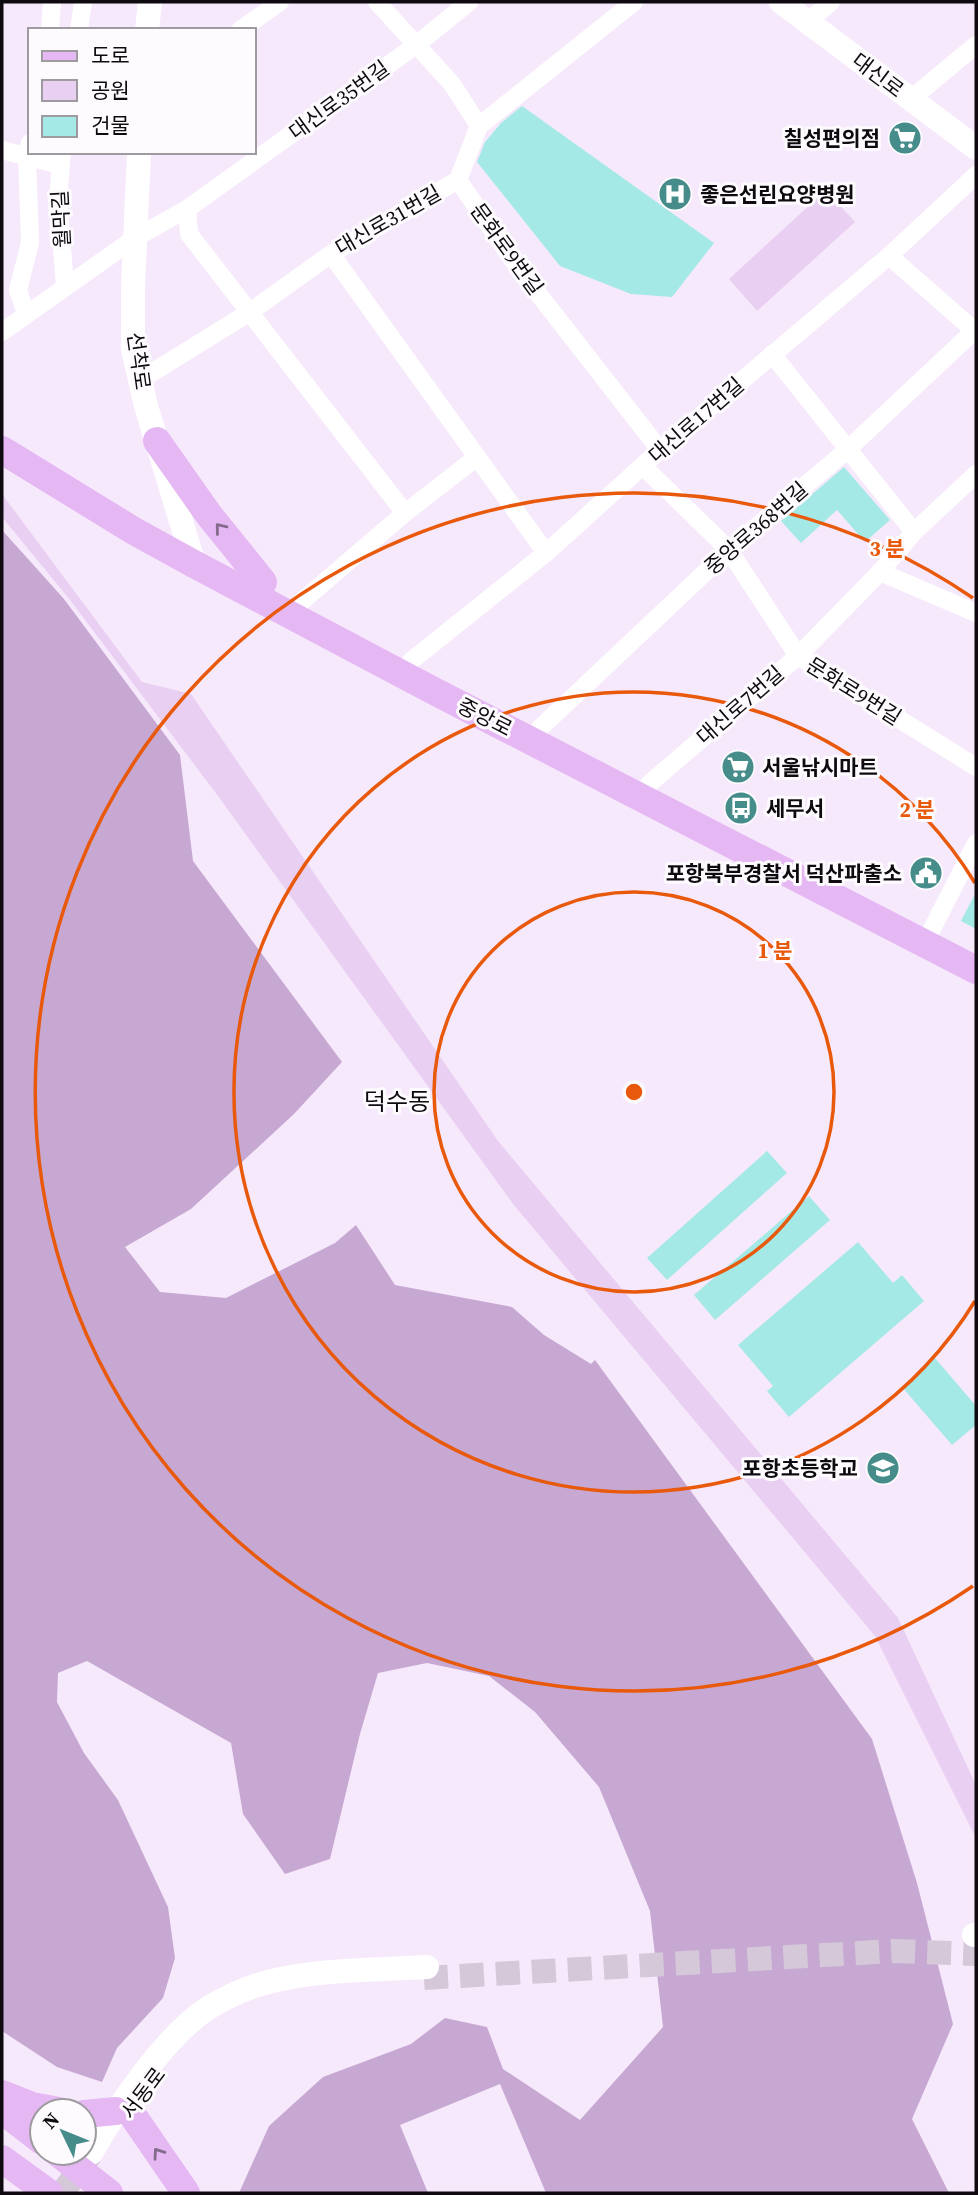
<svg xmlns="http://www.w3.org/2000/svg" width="978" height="2195" font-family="'Source Serif 4','Noto Sans KR',serif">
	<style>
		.green { fill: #e9cff2 }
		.forest { fill: #c7a8d2 }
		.building { fill: #a4e9e6 }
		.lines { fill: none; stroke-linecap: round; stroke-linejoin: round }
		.secondary-tunnel { stroke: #d4c8d9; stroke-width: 24; stroke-dasharray: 24 12; stroke-linecap: butt }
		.street { stroke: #fff; stroke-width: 18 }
		.secondary { stroke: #fff; stroke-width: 24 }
		.primary { stroke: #e5b8f4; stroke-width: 28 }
		.oneway { stroke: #846a8d }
		.ring { fill: none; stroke: #e8590c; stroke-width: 3.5 }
		.labels { text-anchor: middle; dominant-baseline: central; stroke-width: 6; stroke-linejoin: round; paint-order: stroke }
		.street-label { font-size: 21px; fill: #0e0a10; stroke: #fdfbfe }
		.poi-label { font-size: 21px; font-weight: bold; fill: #0e0a10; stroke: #fdfbfe; text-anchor: end }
		.quarter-label { font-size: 24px; fill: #0e0a10; stroke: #fdfbfe }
		.centre { fill: #e8590c; stroke: #fdfbfe; stroke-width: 3.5 }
		.ring-label { font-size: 21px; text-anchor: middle; font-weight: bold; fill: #e8590c; stroke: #fdfbfe; stroke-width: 6; stroke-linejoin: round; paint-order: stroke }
	</style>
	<rect width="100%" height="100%" fill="#f7e9fc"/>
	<!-- green -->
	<g class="green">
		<polygon points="826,190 855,222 757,311 729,279"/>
		<polygon points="2,494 142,682 191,694 498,1141 898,1618 976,1785 976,1838 875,1636 513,1204 218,796 70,600 2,517"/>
	</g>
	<!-- forest -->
	<polygon class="forest" points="2,530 64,599 180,755 193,861 342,1062 294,1114 191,1209 125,1247 160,1292 226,1298 335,1243 356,1225 395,1285 512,1307 544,1335 591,1364 595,1360 872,1739 917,1883 953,2024 912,2119 949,2193 546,2193 500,2084 400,2125 428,2193 239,2193 269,2126 323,2077 411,2044 445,2018 487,2027 503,2069 580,2120 663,2027 650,1911 599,1787 535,1712 489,1676 427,1663 378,1673 360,1734 330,1859 285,1874 243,1814 231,1743 87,1661 58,1673 57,1702 84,1753 118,1800 168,1907 175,1958 163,1998 117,2048 102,2082 57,2067 2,2031"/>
	<!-- building -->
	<g class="building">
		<polygon points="522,106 714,243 672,297 631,294 560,266 477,162 485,142 501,123"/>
		<polygon points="844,467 890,520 865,542 837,510 801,543 781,521"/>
		<polygon points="976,892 976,929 961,921"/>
		<polygon points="767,1151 787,1173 667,1280 647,1258"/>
		<polygon points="809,1196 830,1220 715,1320 694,1295"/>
		<polygon points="858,1242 893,1283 902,1275 924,1301 789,1417 767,1391 773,1386 738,1345"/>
		<polygon points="935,1358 976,1406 976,1425 952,1445 902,1387"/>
	</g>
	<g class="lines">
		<!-- secondary-tunnel -->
		<g class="secondary-tunnel">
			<polyline points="424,1978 894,1951 976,1954"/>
			<polyline points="62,2193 91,2154"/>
		</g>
		<!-- street -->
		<g class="street">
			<polyline points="377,2 452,84 479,126"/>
			<polyline points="807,22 831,2"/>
			<polyline points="50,30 52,2"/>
			<polyline points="79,30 83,2"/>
			<polyline points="240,30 280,2"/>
			<polyline points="911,99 976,45"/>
			<polyline points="2,150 60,165"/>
			<polyline points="62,152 58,199 65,286"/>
			<polyline points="458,180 519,269 660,450"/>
			<polyline points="187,209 189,234 405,513"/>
			<polyline points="331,254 546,553"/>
			<polyline points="889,256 976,332"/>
			<polyline points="26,314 18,290 30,243 27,157 30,143"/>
			<polyline points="2,332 135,238 187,209 416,45 469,2"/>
			<polyline points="772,354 914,532"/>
			<polyline points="140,380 250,312 331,254 458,180 479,126 634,2"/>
			<polyline points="643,466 729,550 798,656 976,767"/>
			<polyline points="880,572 976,613"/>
			<polyline points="301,602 405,513 477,457"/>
			<polyline points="411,661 546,553 660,450 889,256 976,175"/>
			<polyline points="539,729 729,550 847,450 974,331"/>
			<polyline points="649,784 798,656 880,572 914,532 976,474"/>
			<polyline points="932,929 976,843"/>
		</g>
		<!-- secondary -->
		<g class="secondary">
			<polyline points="781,2 976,148"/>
			<polyline points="147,30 150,2"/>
			<polyline points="139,152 133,287 133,349 146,406 194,564"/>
			<polyline points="974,1935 976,1935"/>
			<path d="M91,2153c26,-45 73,-116 117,-145 18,-11 43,-22 64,-27 50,-12 104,-11 155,-14"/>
		</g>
		<!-- primary -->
		<g class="primary">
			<polyline points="157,441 209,515 263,582"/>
			<polyline points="2,450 134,531 194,564 432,690 976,970"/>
			<polyline points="2,2094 32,2106 59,2111"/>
			<polyline points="2,2110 42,2141"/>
			<polyline points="131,2113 186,2193"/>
			<polyline points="84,2114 116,2111"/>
			<polyline points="58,2153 109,2193"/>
			<polyline points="2,2159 49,2193"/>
		</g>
	</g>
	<!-- one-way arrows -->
	<defs><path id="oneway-chevron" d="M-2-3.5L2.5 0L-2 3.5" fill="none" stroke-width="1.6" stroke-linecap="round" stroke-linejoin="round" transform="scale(1.75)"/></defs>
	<g class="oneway">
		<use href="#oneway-chevron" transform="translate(220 528) rotate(-129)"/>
		<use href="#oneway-chevron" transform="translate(158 2153) rotate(-125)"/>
	</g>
	<!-- distance rings -->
	<g class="ring">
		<circle cx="634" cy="1092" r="200"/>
		<path d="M975 1301A400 400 0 1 1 975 883"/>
		<path d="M973 1586A599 599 0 1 1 973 598"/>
	</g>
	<!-- icons -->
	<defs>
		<symbol id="supermarket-disc" viewBox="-11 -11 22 22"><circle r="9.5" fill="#458c8a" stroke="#fdfbfe"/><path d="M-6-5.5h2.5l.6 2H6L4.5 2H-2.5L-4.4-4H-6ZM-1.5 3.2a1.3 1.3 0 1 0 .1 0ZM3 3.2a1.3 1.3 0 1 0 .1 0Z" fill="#fff"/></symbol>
		<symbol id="hospital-disc" viewBox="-11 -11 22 22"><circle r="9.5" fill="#458c8a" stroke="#fdfbfe"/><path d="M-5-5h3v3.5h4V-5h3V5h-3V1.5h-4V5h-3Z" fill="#fff"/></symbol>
		<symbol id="bus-disc" viewBox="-11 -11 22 22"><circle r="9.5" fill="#458c8a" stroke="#fdfbfe"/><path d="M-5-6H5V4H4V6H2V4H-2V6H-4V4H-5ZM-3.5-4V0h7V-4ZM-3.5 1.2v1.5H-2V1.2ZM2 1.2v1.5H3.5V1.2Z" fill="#fff"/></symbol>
		<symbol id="civic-disc" viewBox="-11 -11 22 22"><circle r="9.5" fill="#458c8a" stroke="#fdfbfe"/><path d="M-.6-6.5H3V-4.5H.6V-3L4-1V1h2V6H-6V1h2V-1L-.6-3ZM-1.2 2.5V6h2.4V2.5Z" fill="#fff"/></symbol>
		<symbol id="school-disc" viewBox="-11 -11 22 22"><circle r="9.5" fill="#458c8a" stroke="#fdfbfe"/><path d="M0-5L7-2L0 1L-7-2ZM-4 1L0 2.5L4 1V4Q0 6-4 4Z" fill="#fff"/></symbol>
	</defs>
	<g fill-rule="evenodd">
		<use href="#supermarket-disc" x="886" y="119" width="38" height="38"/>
		<use href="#hospital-disc" x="656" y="175" width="38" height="38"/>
		<use href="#supermarket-disc" x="719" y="748" width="38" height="38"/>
		<use href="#bus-disc" x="722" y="789" width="38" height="38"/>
		<use href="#civic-disc" x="907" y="854" width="38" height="38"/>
		<use href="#school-disc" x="864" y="1449" width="38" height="38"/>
	</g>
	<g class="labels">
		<!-- street labels -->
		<g class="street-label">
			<text transform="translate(878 75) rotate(37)">대신로</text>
			<text transform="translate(339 100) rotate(-36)">대신로35번길</text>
			<text transform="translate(61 219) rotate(-93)">월막길</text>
			<text transform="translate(388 220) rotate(-30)">대신로31번길</text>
			<text transform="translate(507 249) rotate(54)">문화로9번길</text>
			<text transform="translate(139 361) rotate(82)">선착로</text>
			<text transform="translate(696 420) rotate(-41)">대신로17번길</text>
			<text transform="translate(756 528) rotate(-41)">중앙로368번길</text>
			<text transform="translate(854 691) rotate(32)">문화로9번길</text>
			<text transform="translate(740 705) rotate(-41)">대신로7번길</text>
			<text transform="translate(485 717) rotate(27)">중앙로</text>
			<text transform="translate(143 2093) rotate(-53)">서동로</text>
		</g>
		<!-- poi labels -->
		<g class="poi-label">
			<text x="880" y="138">칠성편의점</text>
			<text x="700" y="194" text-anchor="start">좋은선린요양병원</text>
			<text x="762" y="767" text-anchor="start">서울낚시마트</text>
			<text x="766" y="808" text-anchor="start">세무서</text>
			<text x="902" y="873">포항북부경찰서 덕산파출소</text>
			<text x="858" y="1468">포항초등학교</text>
		</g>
		<!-- quarter labels -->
		<g class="quarter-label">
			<text x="397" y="1101">덕수동</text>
		</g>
	</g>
	<circle cx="634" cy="1092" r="10" class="centre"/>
	<g class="ring-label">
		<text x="887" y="556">3 분</text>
		<text x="917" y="817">2 분</text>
		<text x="775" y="958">1 분</text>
	</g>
	<!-- border -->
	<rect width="978" height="2195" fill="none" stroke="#0e0a10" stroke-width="7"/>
	<!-- legend -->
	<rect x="28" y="28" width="228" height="126" fill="#fdfbfe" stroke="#9d9b9f" stroke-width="2"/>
	<rect x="42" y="51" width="35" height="10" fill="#e5b8f4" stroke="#9d9b9f" stroke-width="2"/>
	<text x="91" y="63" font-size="21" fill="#0e0a10">도로</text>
	<rect x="42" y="80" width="35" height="21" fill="#e9cff2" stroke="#9d9b9f" stroke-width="2"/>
	<text x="91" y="98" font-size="21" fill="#0e0a10">공원</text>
	<rect x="42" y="116" width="35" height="21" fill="#a4e9e6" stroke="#9d9b9f" stroke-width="2"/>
	<text x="91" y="133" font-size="21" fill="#0e0a10">건물</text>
	<!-- north arrow -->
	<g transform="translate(63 2132) rotate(313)"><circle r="33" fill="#fdfbfe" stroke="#9d9b9f" stroke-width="2"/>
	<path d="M0-5L12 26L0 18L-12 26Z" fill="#458c8a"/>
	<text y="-10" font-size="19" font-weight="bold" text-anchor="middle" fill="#0e0a10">N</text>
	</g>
</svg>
